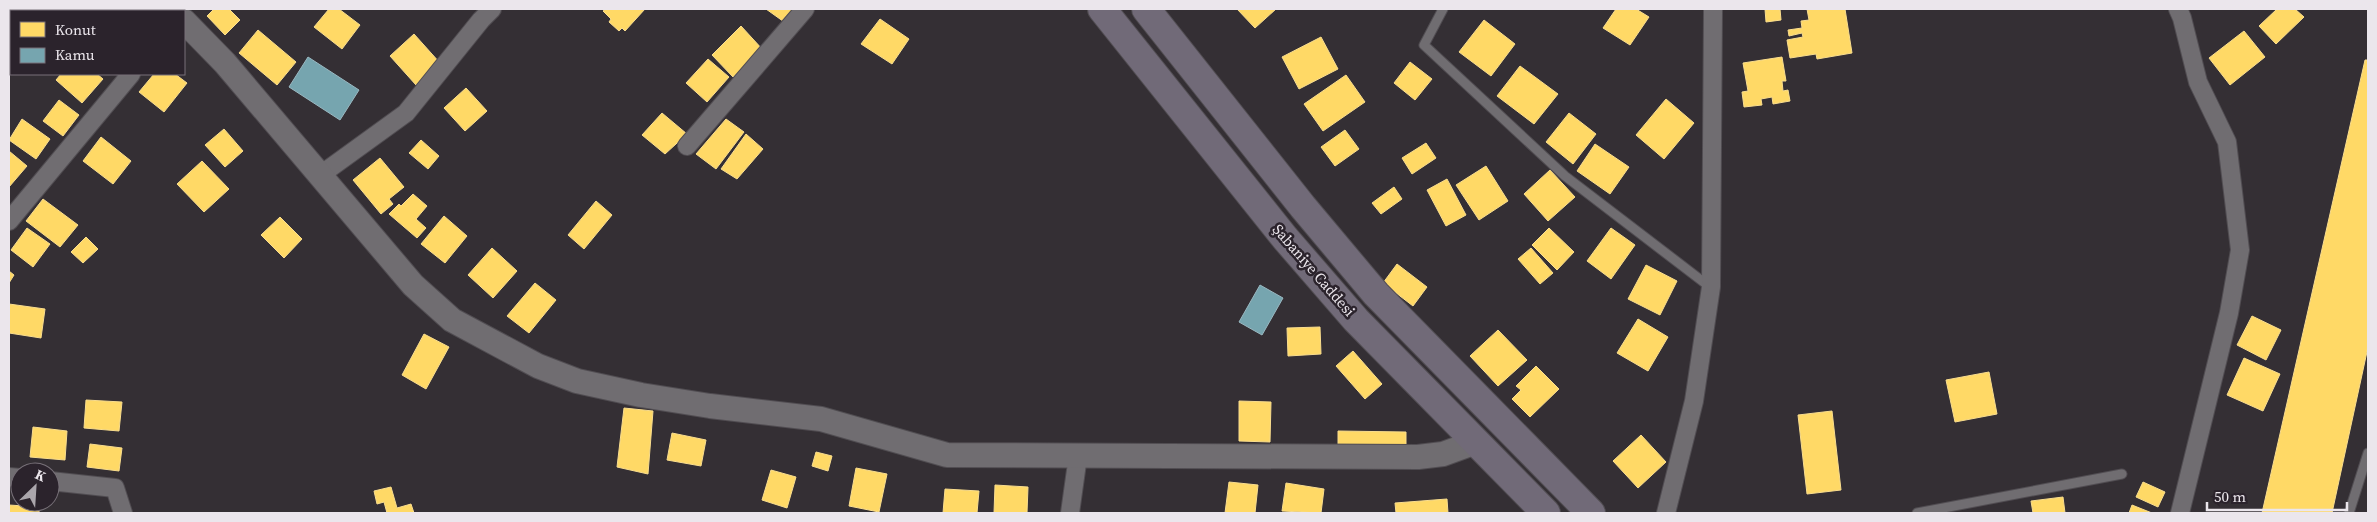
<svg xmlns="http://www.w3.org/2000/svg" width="2377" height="522" font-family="'Source Serif 4',serif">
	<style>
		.homes { fill: #ffd966; stroke: #f9dd8e }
		.public { fill: #76a5af; stroke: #99b8c1 }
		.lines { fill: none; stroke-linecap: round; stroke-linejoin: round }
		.lane-casing { stroke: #514d52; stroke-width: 11 }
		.street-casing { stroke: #514d52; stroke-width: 20 }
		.secondary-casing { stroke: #514d52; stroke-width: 26 }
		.highway-casing { stroke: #514d52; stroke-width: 30 }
		.lane { stroke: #706d71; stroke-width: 9 }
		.street { stroke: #706d71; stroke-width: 18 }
		.secondary { stroke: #706d71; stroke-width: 24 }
		.highway { stroke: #716a78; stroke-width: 28 }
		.labels { text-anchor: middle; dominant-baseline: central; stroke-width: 5; stroke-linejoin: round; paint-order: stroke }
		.street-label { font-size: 15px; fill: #ebe6ec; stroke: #2b232c }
	</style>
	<rect width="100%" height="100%" fill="#342f34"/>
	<!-- homes -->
	<g class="homes">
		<polygon points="214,9 229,9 240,20 225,35 207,16"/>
		<polygon points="329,9 339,9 360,25 342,49 314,27"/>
		<polygon points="606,9 645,9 625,31 622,28 619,31 609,22 611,19 603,11"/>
		<polygon points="766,9 798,9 787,24"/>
		<polygon points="1237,9 1276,9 1255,28"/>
		<polygon points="1616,9 1636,9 1649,17 1630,45 1603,28"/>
		<polygon points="1765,9 1780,9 1781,20 1766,22"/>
		<polygon points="1807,9 1845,9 1852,53 1817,59 1816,54 1790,58 1787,40 1803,37 1802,33 1789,36 1788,30 1802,28 1801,21 1809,20"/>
		<polygon points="2277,9 2295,9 2304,17 2276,44 2259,26"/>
		<polygon points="880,19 909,39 892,64 861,44"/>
		<polygon points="1484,20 1515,44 1491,76 1459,52"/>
		<polygon points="741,26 763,50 733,77 712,55"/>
		<polygon points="258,30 296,62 277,85 239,53"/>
		<polygon points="2244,31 2265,57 2230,85 2209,58"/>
		<polygon points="414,34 440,63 416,85 390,56"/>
		<polygon points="1321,37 1338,69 1299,89 1282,57"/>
		<polygon points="1782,57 1786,81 1782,81 1783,91 1788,90 1790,101 1773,104 1772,97 1761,99 1762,105 1744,107 1742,92 1748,91 1743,63"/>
		<polygon points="708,59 729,77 707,102 686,83"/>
		<polygon points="2365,60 2368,60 2368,347 2332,513 2262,513"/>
		<polygon points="1410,62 1432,79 1415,100 1394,83"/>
		<polygon points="1520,66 1558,94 1534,124 1497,96"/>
		<polygon points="61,74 97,74 103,79 82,103 56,80"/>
		<polygon points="154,74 175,74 187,83 164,112 139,92"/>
		<polygon points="1346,75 1365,102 1323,131 1304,104"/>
		<polygon points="466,88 487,111 465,131 444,108"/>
		<polygon points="1666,99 1694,123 1664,159 1636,135"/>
		<polygon points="59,100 79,115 63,136 43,121"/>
		<polygon points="662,113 687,134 665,154 642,135"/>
		<polygon points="1569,113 1596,134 1573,164 1546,142"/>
		<polygon points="22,119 50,139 36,159 9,140"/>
		<polygon points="726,119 744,132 716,169 696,154"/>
		<polygon points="224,129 243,151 225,167 205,145"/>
		<polygon points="1345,130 1359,149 1335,166 1321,147"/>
		<polygon points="746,134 763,149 737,179 721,169"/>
		<polygon points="101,137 131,161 113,184 83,161"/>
		<polygon points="421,140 439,156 428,169 409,153"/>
		<polygon points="1426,143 1436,158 1412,174 1402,158"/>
		<polygon points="1595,144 1629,167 1610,194 1577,171"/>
		<polygon points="9,151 27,166 9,187"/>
		<polygon points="380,158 404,187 389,199 393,204 381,214 353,180"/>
		<polygon points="202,161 229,189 204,212 177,184"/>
		<polygon points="1486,166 1508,201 1479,220 1456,185"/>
		<polygon points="1550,170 1575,197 1548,221 1524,194"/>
		<polygon points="1447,179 1466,215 1446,226 1427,190"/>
		<polygon points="1394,187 1402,199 1381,214 1372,203"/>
		<polygon points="413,194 427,206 416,219 426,228 417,238 389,214 399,204 401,206"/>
		<polygon points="43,199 78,225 60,247 26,221"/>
		<polygon points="596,201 612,215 584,249 568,235"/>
		<polygon points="444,216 467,236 445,263 421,244"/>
		<polygon points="280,217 302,239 284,258 261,235"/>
		<polygon points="27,228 50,244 33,267 11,250"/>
		<polygon points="1549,228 1574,252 1557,270 1532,245"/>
		<polygon points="1611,228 1635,245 1611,279 1587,261"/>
		<polygon points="86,237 98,249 83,263 71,252"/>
		<polygon points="492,248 517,271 493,298 468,275"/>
		<polygon points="1531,248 1553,273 1540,284 1518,259"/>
		<polygon points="1397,264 1427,287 1413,306 1383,283"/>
		<polygon points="1646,265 1677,281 1660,315 1628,299"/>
		<polygon points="9,271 14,275 9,283"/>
		<polygon points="535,283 556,300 529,333 507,316"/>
		<polygon points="9,304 45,309 41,338 9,333"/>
		<polygon points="2252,316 2281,330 2266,360 2237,345"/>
		<polygon points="1638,319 1668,337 1648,371 1617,353"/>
		<polygon points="1320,327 1321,354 1288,356 1287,328"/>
		<polygon points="1498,330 1527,360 1498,386 1470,356"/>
		<polygon points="424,334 449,347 426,389 402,375"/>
		<polygon points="1353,351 1382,384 1365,399 1336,366"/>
		<polygon points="2244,358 2280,374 2263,411 2227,395"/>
		<polygon points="1536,366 1559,389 1530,417 1512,399 1521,390 1516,386"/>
		<polygon points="1989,372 1997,414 1955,422 1946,380"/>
		<polygon points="86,400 122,402 119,431 84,428"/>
		<polygon points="1239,401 1271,402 1270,442 1239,441"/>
		<polygon points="624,408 653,411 648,474 617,467"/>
		<polygon points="1832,411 1841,490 1807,494 1798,415"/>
		<polygon points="33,427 67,431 65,460 30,457"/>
		<polygon points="1338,431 1406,432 1406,445 1395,453 1338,452"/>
		<polygon points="672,433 706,440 701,466 667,460"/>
		<polygon points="1641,435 1666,462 1638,488 1613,461"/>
		<polygon points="90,444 122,448 119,471 87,467"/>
		<polygon points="816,452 832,456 828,471 812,466"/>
		<polygon points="856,468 887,474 879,512 849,506"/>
		<polygon points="771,470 796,477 787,508 762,500"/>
		<polygon points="1229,482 1258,485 1255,513 1225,513"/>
		<polygon points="2143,482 2165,492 2158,507 2136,497"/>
		<polygon points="1286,483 1324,489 1321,513 1282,511"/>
		<polygon points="995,485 1028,487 1027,513 994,513"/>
		<polygon points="391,487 397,508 411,504 414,513 387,513 384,502 377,504 374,491"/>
		<polygon points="945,489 979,491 977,513 943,513"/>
		<polygon points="2063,497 2065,513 2033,513 2031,501"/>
		<polygon points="1447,499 1448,513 1396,513 1395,503"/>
		<polygon points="9,505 39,507 39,513 9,513"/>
		<polygon points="2132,505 2152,513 2129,513"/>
	</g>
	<!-- public -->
	<g class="public">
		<polygon points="308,57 359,90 340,120 289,87"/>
		<polygon points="1260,285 1283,298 1262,335 1239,322"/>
	</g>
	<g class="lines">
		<defs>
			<g id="lane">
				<polyline points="1443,9 1424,45 1565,176 1710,287"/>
				<polyline points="1917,513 2122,474"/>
				<polyline points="2349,513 2368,453"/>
			</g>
			<g id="street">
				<polyline points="2178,9 2182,18 2198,82 2227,142 2240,250 2229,313 2180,513"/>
				<polyline points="687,146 805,9"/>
				<polyline points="319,176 406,113 481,20 492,9"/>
				<polyline points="9,221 131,74"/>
				<polyline points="9,477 20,478"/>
				<polyline points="50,481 115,488 123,513"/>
				<polyline points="1070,513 1078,456"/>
				<polyline points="1666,513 1694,401 1711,287 1713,9"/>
			</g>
			<polyline id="secondary" points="184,21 225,63 413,285 452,320 538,366 577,381 641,395 710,406 821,419 947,455 1418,457 1443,454 1476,442"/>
			<g id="highway">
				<polyline points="1102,9 1285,238 1356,320 1546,513"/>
				<polyline points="1146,9 1303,207 1376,294 1591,513"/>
			</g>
		</defs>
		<!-- lane casing -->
		<use href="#lane" class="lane-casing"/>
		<!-- street casing -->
		<use href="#street" class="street-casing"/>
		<!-- secondary casing -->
		<use href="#secondary" class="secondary-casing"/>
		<!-- highway casing -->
		<use href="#highway" class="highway-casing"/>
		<!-- lane -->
		<use href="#lane" class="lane"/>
		<!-- street -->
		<use href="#street" class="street"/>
		<!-- secondary -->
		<use href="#secondary" class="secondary"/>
		<!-- highway -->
		<use href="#highway" class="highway"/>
	</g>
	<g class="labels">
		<!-- street labels -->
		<g class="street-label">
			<text transform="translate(1314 270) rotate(49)">Şabaniye Caddesi</text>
		</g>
	</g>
	<!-- border -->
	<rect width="2377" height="522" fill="none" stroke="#ebe6ec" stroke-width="20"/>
	<!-- legend -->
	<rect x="10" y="10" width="175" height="65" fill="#2b232c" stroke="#787179"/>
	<rect x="20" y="22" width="25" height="15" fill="#ffd966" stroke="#787179"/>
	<text x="55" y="35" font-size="15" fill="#ebe6ec">Konut</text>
	<rect x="20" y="48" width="25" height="15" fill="#76a5af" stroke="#787179"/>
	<text x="55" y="60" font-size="15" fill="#ebe6ec">Kamu</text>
	<!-- north arrow -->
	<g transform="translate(35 487) rotate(25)"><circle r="24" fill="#2b232c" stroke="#787179"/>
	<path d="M0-4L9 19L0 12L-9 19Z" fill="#aba6ac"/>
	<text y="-8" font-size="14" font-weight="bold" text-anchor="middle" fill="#ebe6ec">K</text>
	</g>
	<!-- scale -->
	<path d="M2207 502v8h140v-8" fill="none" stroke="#ebe6ec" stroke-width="2.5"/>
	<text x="2214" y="502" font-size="15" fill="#ebe6ec" stroke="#2b232c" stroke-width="4" paint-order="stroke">50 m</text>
</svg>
